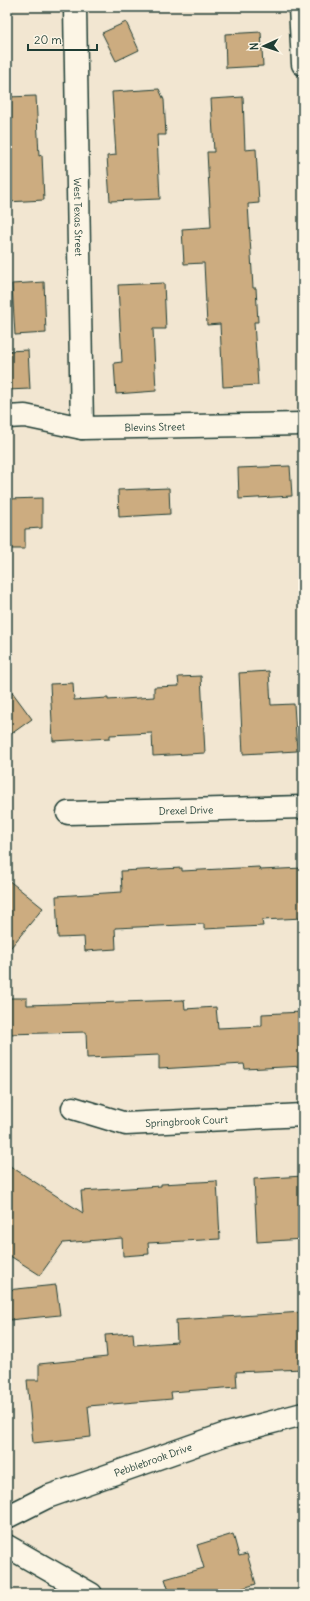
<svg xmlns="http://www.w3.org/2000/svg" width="310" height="1601" font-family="Delius,sans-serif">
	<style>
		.building { fill: #ccac80; stroke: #1f3d34 }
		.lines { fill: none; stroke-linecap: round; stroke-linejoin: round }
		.street-casing { stroke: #1f3d34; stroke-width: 25 }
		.secondary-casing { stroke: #1f3d34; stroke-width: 25 }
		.street { stroke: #fcf5e5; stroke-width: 22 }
		.secondary { stroke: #fcf5e5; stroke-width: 22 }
		.labels { text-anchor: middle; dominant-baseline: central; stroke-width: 3; stroke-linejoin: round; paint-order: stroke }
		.street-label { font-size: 10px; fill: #1f3d34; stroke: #fcf5e5 }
	</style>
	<rect width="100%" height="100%" fill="#f2e6d1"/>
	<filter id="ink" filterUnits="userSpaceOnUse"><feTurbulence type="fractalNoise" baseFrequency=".025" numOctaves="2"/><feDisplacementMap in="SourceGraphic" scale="8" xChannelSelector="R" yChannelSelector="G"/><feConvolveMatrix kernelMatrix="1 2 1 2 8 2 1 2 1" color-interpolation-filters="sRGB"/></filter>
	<g filter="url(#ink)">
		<!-- building -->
		<g class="building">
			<polygon points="126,22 139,50 116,61 102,33"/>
			<polygon points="261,32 263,66 226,68 225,34"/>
			<polygon points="159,89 164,100 166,135 157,135 160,199 110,201 107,156 116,155 112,92"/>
			<polygon points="36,96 39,156 42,155 44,200 7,202 7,97"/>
			<polygon points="243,97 245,150 256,149 259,203 248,204 253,288 256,288 258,322 254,322 258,385 223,387 220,324 207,325 204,263 184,264 182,229 211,227 207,152 214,152 211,99"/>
			<polygon points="44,282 46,333 15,335 12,284"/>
			<polygon points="164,283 166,329 153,329 156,391 116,394 114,363 122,362 118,285"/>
			<polygon points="28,350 30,389 7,390 7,351"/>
			<polygon points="290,466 292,496 239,499 238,468"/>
			<polygon points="169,488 170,514 119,517 118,490"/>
			<polygon points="42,498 42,528 25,529 25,549 7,549 7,499"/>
			<polygon points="269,671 271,705 294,704 297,751 243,754 239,673"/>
			<polygon points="201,676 205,753 153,756 152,733 110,735 110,738 53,741 50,684 73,683 74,700 108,698 108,700 154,697 154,687 179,686 178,677"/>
			<polygon points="7,685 32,719 7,737"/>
			<polygon points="259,867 260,870 303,868 303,918 262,920 263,926 204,929 204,924 115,928 116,949 85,951 84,937 58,938 56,896 122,892 121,871 182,868 182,871"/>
			<polygon points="7,879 43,908 7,952"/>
			<polygon points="7,998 27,998 27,1005 184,1000 185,1009 216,1007 218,1028 262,1026 262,1014 302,1012 303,1066 245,1069 244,1064 159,1069 159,1055 87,1058 86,1032 7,1034"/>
			<polygon points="7,1164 83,1213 81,1191 161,1186 161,1184 217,1181 220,1239 148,1243 149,1254 123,1256 122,1238 63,1243 40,1275 7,1254"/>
			<polygon points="303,1176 303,1239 257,1242 254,1179"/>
			<polygon points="56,1285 60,1315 9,1320 7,1290"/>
			<polygon points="303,1312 303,1369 236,1372 237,1387 171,1392 172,1399 88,1406 91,1437 33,1443 27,1380 39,1380 39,1364 107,1357 105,1335 133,1333 134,1345 177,1342 176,1320"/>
			<polygon points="233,1534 239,1556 247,1554 256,1584 224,1594 170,1594 165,1579 204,1568 197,1545"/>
		</g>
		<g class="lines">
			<defs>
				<g id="street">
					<path id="s1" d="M75,7l7,421"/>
					<polyline points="300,7 303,64"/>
					<path id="s2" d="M7,417l18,-1 57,12 221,-4"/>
					<path id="s3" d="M68,813l235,-6"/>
					<path id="s4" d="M73,1108l53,16 177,-9"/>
					<path id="s5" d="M7,1517l40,-20 176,-62 80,-21"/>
				</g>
				<polyline id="secondary" points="7,1546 91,1594"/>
			</defs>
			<!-- street casing -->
			<use href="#street" class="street-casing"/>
			<!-- secondary casing -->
			<use href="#secondary" class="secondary-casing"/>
			<!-- street -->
			<use href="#street" class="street"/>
			<!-- secondary -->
			<use href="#secondary" class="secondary"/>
		</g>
	</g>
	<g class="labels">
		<!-- street labels -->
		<g class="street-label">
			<text stroke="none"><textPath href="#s1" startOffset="210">West Texas Street</textPath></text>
			<text stroke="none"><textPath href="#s2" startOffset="149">Blevins Street</textPath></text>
			<text stroke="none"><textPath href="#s3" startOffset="118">Drexel Drive</textPath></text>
			<text stroke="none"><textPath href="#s4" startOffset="116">Springbrook Court</textPath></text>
			<text stroke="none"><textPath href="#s5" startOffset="157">Pebblebrook Drive</textPath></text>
		</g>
	</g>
	<!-- margin -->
	<rect width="310" height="1601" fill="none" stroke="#fcf5e5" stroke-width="24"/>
	<rect x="12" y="12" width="286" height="1577" fill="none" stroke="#1f3d34" stroke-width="1.5" filter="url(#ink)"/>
	<!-- north arrow -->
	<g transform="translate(264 46) rotate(267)" stroke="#fcf5e5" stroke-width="3" paint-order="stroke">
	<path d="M0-3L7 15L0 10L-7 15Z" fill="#1f3d34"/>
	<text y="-6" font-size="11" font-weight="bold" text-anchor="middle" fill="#1f3d34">N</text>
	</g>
	<!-- scale -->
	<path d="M28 44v6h69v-6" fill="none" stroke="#1f3d34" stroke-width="2"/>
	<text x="34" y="44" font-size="12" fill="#1f3d34" stroke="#fcf5e5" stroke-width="3" paint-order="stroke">20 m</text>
</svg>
